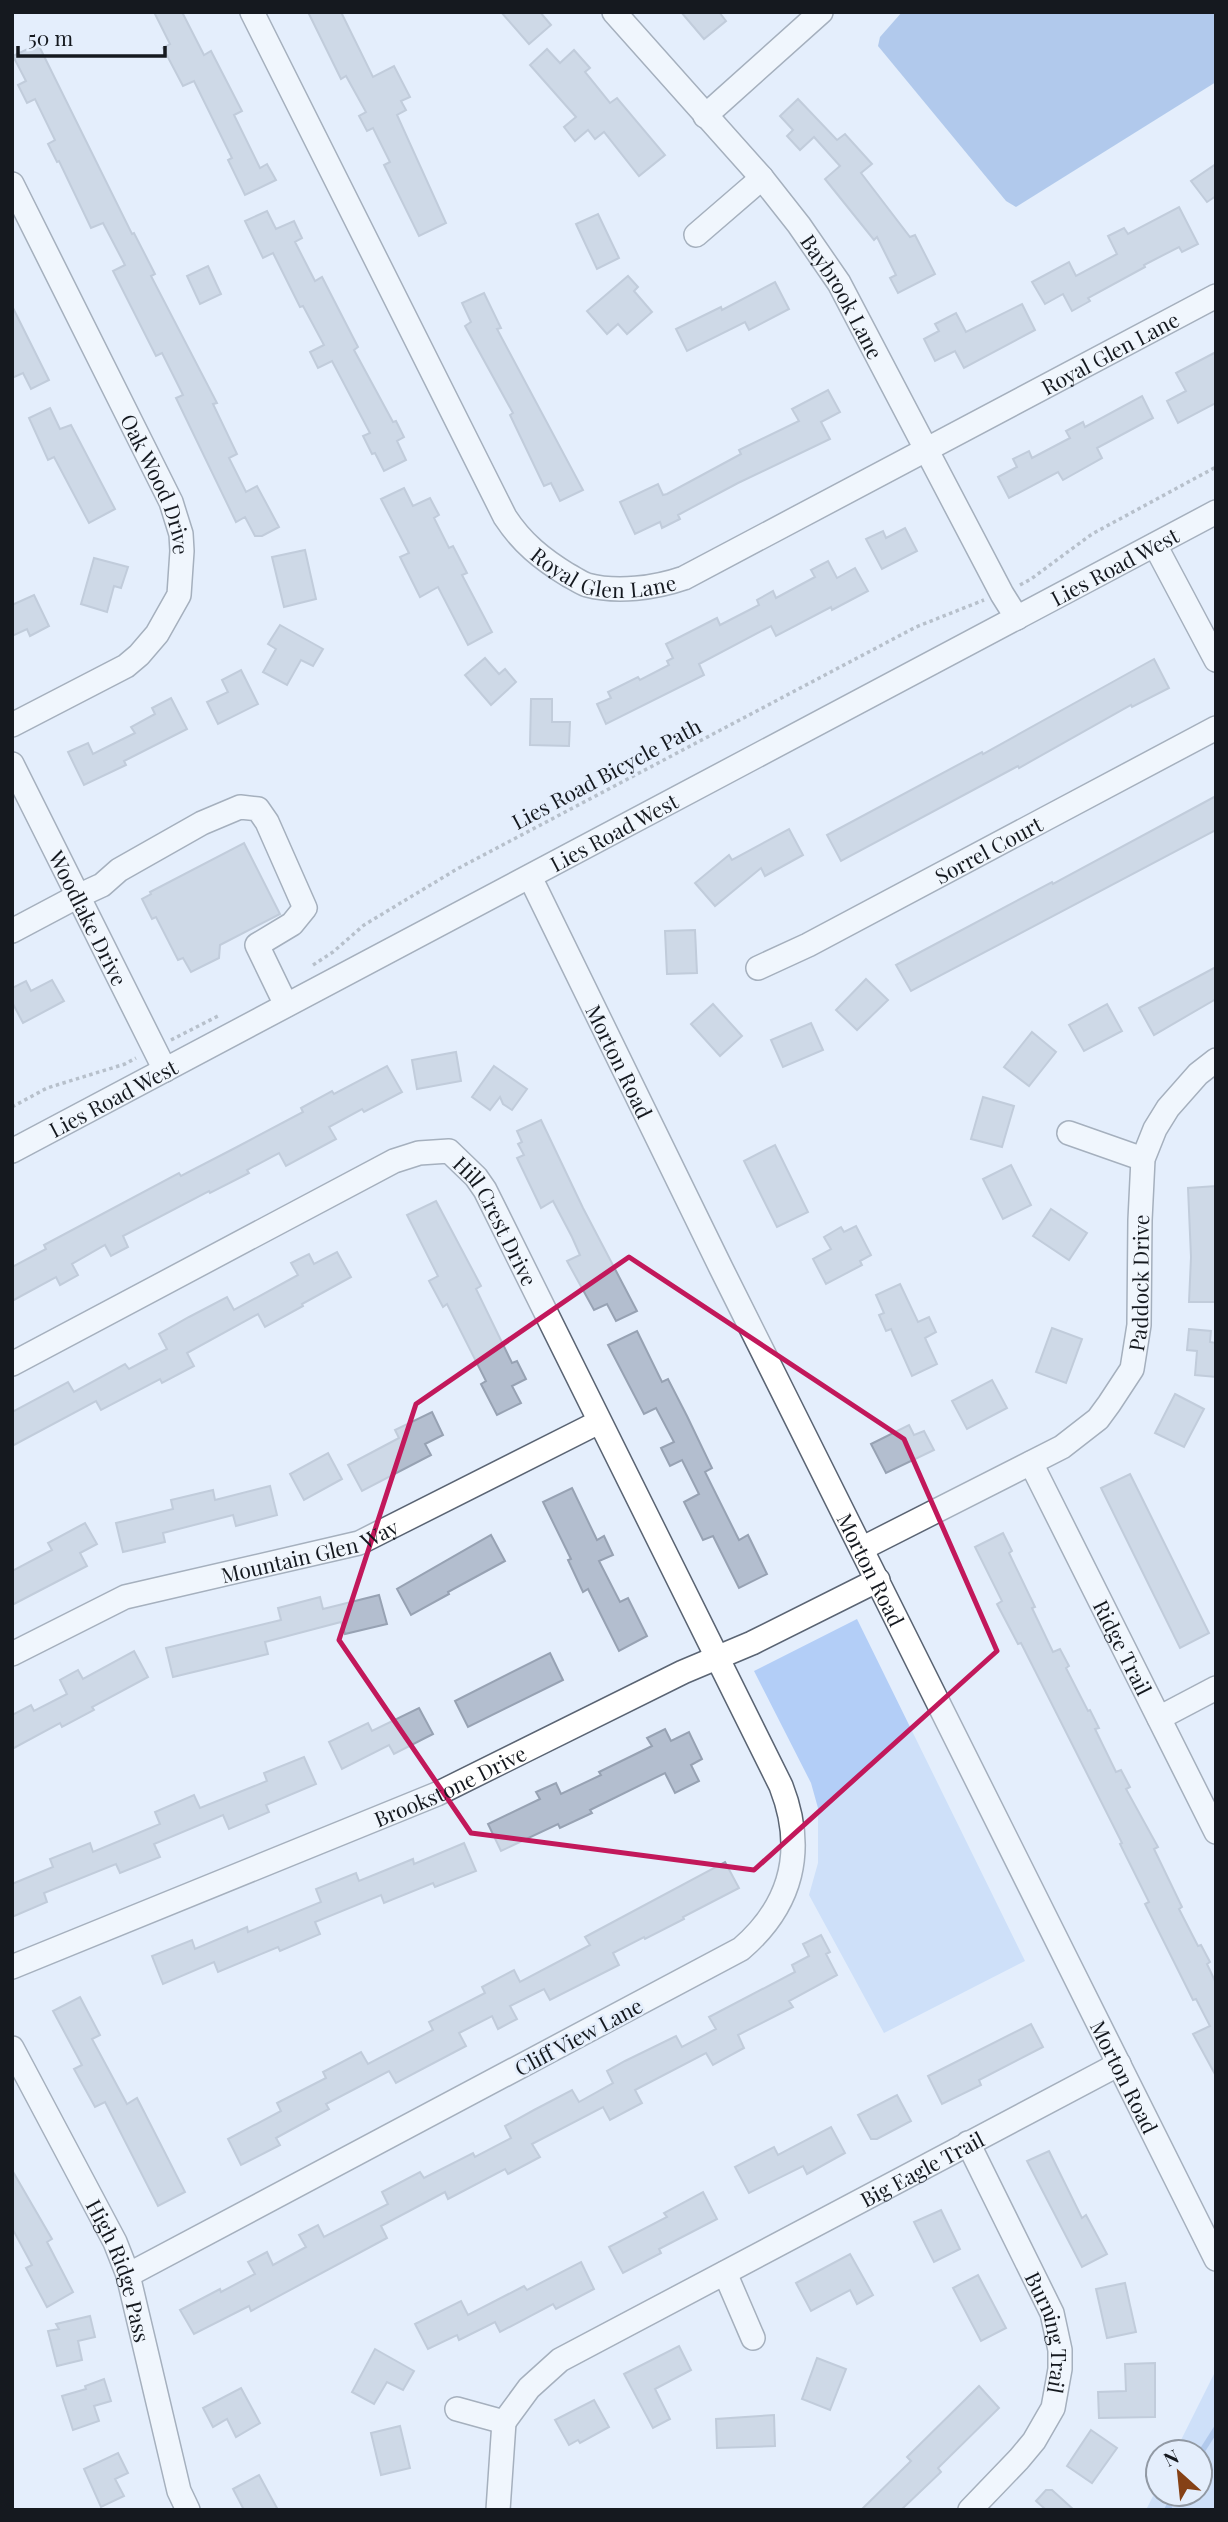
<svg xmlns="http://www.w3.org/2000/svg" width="1228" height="2522" font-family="'Playfair Display',serif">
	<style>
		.green { fill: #b3cef7 }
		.water { fill: #749cd9 }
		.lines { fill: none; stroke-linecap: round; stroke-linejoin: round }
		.stream { stroke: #749cd9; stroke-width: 6 }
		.building { fill: #b3becf; stroke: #97a2b3; stroke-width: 2 }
		.minor-casing { stroke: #5a6473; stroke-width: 26 }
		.path { stroke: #808791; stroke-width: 3.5; stroke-dasharray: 3.5 3.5; stroke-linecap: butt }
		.minor { stroke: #fff; stroke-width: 23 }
		.marked { fill: none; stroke: #c2185b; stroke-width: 5; stroke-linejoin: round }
		.labels { text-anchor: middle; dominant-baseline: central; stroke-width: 5; stroke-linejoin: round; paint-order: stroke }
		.street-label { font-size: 21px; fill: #15191f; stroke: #e4eefc }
	</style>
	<rect width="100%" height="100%" fill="#e4eefc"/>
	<!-- green -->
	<g class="green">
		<polygon points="857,1619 1025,1961 884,2033 809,1895 818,1863 818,1808 811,1783 754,1671"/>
		<polygon points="1216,2370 1216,2510 1146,2510 1158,2486 1158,2494 1200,2494 1200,2452 1175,2452"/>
	</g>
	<!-- water -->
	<polygon class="water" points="902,12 1216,12 1216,82 1016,207 1006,201 878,46 880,37"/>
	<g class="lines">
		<!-- stream -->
		<g class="stream">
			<polyline points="1200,2454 1216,2429"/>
			<polyline points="1167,2510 1176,2494"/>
		</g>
	</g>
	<!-- building -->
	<g class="building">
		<polygon points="154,12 182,12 204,55 211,51 242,111 234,115 260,168 267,164 276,180 245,195 228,160 232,158 194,81 183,86 163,48 170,44"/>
		<polygon points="308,12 341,12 373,77 394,66 410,97 401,101 406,110 397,115 446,223 419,236 384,165 390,162 373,128 367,131 359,116 366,112 346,76 341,79"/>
		<polygon points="501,12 540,12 551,25 529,44"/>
		<polygon points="681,12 719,12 726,21 704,39"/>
		<polygon points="38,44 132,234 134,233 155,274 151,276 217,403 213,404 237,454 229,458 246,492 257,486 279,527 262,536 255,536 245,517 236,522 176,398 183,395 162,353 156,356 113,271 125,265 103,223 91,228 59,161 57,162 48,144 55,140 35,99 27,103 18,85 26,81 13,56"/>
		<polygon points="547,49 560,63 574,50 590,68 585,72 610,103 617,98 665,155 639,176 604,132 595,139 588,130 575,141 564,127 576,117 530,65"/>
		<polygon points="798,99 837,140 845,134 872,164 861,173 910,237 915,235 935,274 898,293 890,278 896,275 877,237 874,240 825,179 840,166 814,137 800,150 787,136 793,130 780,116"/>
		<polygon points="1216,164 1216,196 1207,202 1191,181"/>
		<polygon points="1179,207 1198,244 1182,252 1179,247 1144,265 1145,267 1088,298 1090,301 1072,311 1063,294 1045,304 1032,282 1069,262 1076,276 1117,254 1108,236 1124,228 1128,234"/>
		<polygon points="267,211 276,229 294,221 302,238 295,242 315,281 322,277 358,347 354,350 393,422 396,421 404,437 397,441 406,460 384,471 375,453 372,454 363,436 370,433 332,361 318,368 310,352 324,345 303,306 300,307 273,253 263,258 245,221"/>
		<polygon points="598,214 619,258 597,269 576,224"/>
		<polygon points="208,266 221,294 200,304 187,276"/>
		<polygon points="628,276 638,287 634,291 652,312 627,334 618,324 607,334 587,311"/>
		<polygon points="775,282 789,309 749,330 745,322 687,351 676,329 721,307 722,310"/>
		<polygon points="484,293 501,328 497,329 583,490 560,501 551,483 544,486 510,415 513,413 465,326 471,322 462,303"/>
		<polygon points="1022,304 1035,330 964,368 955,351 935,361 924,339 939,331 935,324 956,313 966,332"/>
		<polygon points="12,306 49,380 31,389 23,373 12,378"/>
		<polygon points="1216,352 1216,403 1178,423 1167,401 1186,391 1176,373"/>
		<polygon points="828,390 840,412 821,422 830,439 738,483 678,515 680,519 662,528 660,522 635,534 620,502 658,484 663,495 667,494 741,454 739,450 799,421 792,409"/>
		<polygon points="1142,396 1153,418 1097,448 1102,458 1063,480 1058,472 1009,498 998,477 1017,467 1013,459 1029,451 1032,458 1070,438 1066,431 1083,422 1085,427"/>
		<polygon points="50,408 60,429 71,425 115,509 89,523 54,457 48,460 29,418"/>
		<polygon points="404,488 413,506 430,498 439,515 434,518 449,548 453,546 467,573 462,575 492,632 468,645 438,587 420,597 400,557 409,553 381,499"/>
		<polygon points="905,528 917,551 882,569 866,539 883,531 886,538"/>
		<polygon points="305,550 316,599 284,607 272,557"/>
		<polygon points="94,558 128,567 121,588 114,586 107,612 81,604"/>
		<polygon points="828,561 837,578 855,568 868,591 832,610 831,607 776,636 771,626 699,664 704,675 606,724 597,704 611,698 608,692 638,677 640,680 669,665 667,661 673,658 666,644 717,618 720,625 759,605 757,600 773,591 776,598 815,577 811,570"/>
		<polygon points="34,595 49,626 30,636 27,629 12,636 12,605"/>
		<polygon points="280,625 323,649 313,666 301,660 287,685 263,672 276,649 268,644"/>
		<polygon points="485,658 499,674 505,669 516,682 491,705 465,675"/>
		<polygon points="1154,659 1169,688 1132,707 1131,705 1019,768 1018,766 841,861 827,835 982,752 983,754"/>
		<polygon points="241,670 258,704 218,724 207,702 228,692 222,680"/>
		<polygon points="171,698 187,729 124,761 126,765 84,785 68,752 88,743 93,754 135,733 131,727 155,714 152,708"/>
		<polygon points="531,699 552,699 552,722 570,722 569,746 530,745"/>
		<polygon points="1216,796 1216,830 911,991 896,965 1052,882 1053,884"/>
		<polygon points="789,829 803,855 765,876 761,868 715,906 695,883 729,855 732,860"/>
		<polygon points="244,843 280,914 220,945 219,958 191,972 183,958 178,960 156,917 152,919 142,899 151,894 150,892"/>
		<polygon points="695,930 697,973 667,974 665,931"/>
		<polygon points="1216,967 1216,999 1154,1035 1139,1008"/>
		<polygon points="866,979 888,1000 857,1030 836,1010"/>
		<polygon points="52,980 64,1001 23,1023 12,1002 12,988 26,981 31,991"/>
		<polygon points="713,1004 742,1036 720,1056 691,1024"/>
		<polygon points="1107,1004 1122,1031 1084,1051 1069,1025"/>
		<polygon points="811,1023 823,1050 783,1067 771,1040"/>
		<polygon points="1032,1032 1056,1052 1029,1086 1004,1067"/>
		<polygon points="456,1052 461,1081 417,1089 412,1060"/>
		<polygon points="387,1066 402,1092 364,1112 362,1109 329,1127 336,1139 286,1166 279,1153 247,1170 249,1173 210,1193 209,1191 123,1236 128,1247 111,1256 105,1245 72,1264 78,1275 60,1285 56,1277 12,1301 12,1267 46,1249 44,1245 179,1173 181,1176 235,1148 303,1112 301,1108 332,1091 334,1094"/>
		<polygon points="494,1066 527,1089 512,1110 503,1104 500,1097 490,1110 472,1097"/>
		<polygon points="983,1097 1014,1106 1002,1147 971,1139"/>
		<polygon points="541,1120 583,1208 637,1311 616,1321 607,1304 594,1310 567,1261 580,1255 572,1237 553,1201 541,1208 517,1158 524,1155 518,1144 522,1142 517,1131"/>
		<polygon points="775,1145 808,1212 777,1227 744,1161"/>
		<polygon points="1011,1165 1031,1205 1003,1219 983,1179"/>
		<polygon points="1216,1186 1216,1302 1189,1302 1191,1257 1188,1188"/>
		<polygon points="436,1201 481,1286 476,1289 512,1363 517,1361 526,1379 512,1386 521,1403 497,1415 481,1384 486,1381 447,1304 443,1307 429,1281 438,1276 407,1215"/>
		<polygon points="1051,1209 1087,1233 1069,1260 1033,1236"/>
		<polygon points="856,1226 871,1255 860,1261 862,1265 826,1284 813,1259 831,1249 824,1237 841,1227 844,1232"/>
		<polygon points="337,1252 351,1277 302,1304 303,1306 265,1327 258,1314 187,1353 194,1366 162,1383 160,1379 101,1410 96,1401 12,1446 12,1412 68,1382 74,1392 125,1364 129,1369 167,1349 159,1334 189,1317 227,1297 234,1310 298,1275 291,1263 309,1254 314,1264"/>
		<polygon points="900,1284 918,1322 929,1317 936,1332 925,1338 937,1364 912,1376 891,1329 886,1331 879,1315 884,1313 876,1295"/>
		<polygon points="1052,1328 1082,1339 1066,1383 1036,1372"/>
		<polygon points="1189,1329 1211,1331 1210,1342 1216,1343 1216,1377 1195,1375 1197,1351 1187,1350"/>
		<polygon points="637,1331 662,1382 668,1379 687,1416 712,1468 705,1472 739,1540 748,1535 767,1574 739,1588 713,1536 703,1540 684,1502 699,1494 682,1460 670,1466 661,1448 674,1442 656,1408 644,1414 608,1345"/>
		<polygon points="992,1380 1007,1408 967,1429 952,1401"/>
		<polygon points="1175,1394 1204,1409 1184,1447 1155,1433"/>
		<polygon points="432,1412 443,1435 425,1444 431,1455 362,1491 348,1465 399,1438 395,1430"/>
		<polygon points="909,1425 914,1435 924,1431 934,1450 886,1473 871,1444"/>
		<polygon points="328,1453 342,1479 304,1500 290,1474"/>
		<polygon points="1130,1474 1209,1633 1180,1648 1101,1488"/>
		<polygon points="270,1486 277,1515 236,1526 233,1515 163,1533 165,1542 123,1552 116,1523 173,1509 171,1500 213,1490 215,1500"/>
		<polygon points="572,1488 597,1540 604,1536 613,1555 599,1561 620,1602 628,1598 647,1636 619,1651 588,1589 583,1592 568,1560 571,1559 543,1502"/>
		<polygon points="85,1523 97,1544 80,1553 87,1566 12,1605 12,1571 52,1550 48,1543"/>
		<polygon points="1003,1533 1012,1551 1009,1553 1035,1607 1032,1608 1053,1652 1060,1649 1069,1666 1066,1668 1088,1711 1090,1710 1099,1728 1095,1729 1116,1772 1121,1770 1130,1787 1126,1789 1158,1847 1154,1849 1182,1907 1179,1909 1198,1946 1201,1945 1210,1962 1207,1964 1216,1983 1216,2076 1193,2034 1210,2026 1196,1999 1193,2000 1145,1904 1149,1902 1120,1844 1122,1843 1021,1643 1018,1644 997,1604 1002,1601 975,1547"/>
		<polygon points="491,1535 505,1561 448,1592 449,1594 411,1615 397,1589"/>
		<polygon points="379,1595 387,1624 345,1634 341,1622 265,1642 268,1654 173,1677 166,1648 281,1620 278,1608 320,1597 323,1609"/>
		<polygon points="134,1651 148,1677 92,1707 94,1710 62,1727 60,1723 12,1749 12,1715 31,1705 34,1711 67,1694 60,1680 78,1670 83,1679"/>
		<polygon points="550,1653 563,1680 468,1727 455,1701"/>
		<polygon points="419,1708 433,1734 394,1754 389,1745 342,1769 329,1742 368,1723 372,1731"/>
		<polygon points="665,1729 671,1741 689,1732 702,1759 691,1765 699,1781 675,1793 665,1773 590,1810 592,1813 560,1828 558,1824 501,1851 488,1824 540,1799 536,1792 556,1783 561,1794 601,1775 599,1772 652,1746 647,1738"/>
		<polygon points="304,1757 316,1784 266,1805 269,1812 229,1829 223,1815 154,1844 160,1857 120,1873 116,1864 44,1893 47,1902 12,1917 12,1884 53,1867 50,1859 90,1843 93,1852 160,1824 155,1812 194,1795 200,1808 267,1781 264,1773"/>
		<polygon points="464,1843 476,1871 435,1887 433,1883 384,1903 381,1895 315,1922 320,1934 280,1951 278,1947 218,1972 214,1962 163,1984 152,1956 192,1940 195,1949 247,1927 248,1932 321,1902 316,1889 356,1873 359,1881 413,1859 414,1864"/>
		<polygon points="725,1862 739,1888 683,1917 684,1919 645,1939 644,1937 613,1953 619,1965 550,2000 544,1989 510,2006 517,2019 498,2029 492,2016 459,2033 466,2046 396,2083 389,2071 326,2104 329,2109 276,2138 280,2145 241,2165 228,2139 281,2111 277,2103 326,2078 323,2072 361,2052 368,2064 433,2030 429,2022 485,1993 482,1987 514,1970 520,1982 590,1945 585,1937"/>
		<polygon points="821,1935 830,1952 826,1954 837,1975 789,2001 793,2007 738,2035 744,2048 713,2065 706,2053 635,2090 642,2103 610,2120 603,2107 532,2144 540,2157 508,2174 505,2169 448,2199 445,2192 381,2226 387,2238 251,2311 249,2306 194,2334 180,2310 220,2289 221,2292 255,2274 248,2262 267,2252 273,2265 306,2247 299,2235 318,2225 324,2237 388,2204 382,2192 420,2172 424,2178 473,2153 475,2157 511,2138 505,2126 534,2110 572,2090 579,2102 613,2083 607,2071 625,2061 676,2036 682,2047 716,2029 709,2017 795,1972 792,1965 809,1956 803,1944"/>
		<polygon points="80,1997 100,2035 92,2039 127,2104 137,2098 185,2192 158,2206 105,2102 95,2107 74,2069 82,2065 53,2011"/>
		<polygon points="1031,2024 1043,2047 979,2080 981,2085 942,2104 928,2076"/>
		<polygon points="897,2095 911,2121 877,2139 871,2139 858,2115"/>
		<polygon points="831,2127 845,2153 807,2174 803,2166 749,2193 735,2167 774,2147 778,2155"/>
		<polygon points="1049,2151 1082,2218 1086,2215 1107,2254 1082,2267 1027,2161"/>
		<polygon points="12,2170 52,2239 47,2242 73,2292 47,2307 26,2268 32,2265 12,2228"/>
		<polygon points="703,2192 717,2219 659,2249 661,2253 623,2273 609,2247 667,2217 664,2213"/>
		<polygon points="941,2210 960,2249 934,2262 914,2222"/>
		<polygon points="850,2254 873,2295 857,2304 850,2290 811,2311 796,2283"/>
		<polygon points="581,2262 594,2289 556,2309 553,2304 500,2332 495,2322 459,2340 457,2335 428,2349 415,2324 461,2301 468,2315 524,2286 527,2290"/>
		<polygon points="978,2275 1006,2328 981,2341 953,2288"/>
		<polygon points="1125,2283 1136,2332 1107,2338 1096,2289"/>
		<polygon points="90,2316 95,2337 78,2341 82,2360 57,2366 48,2331 59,2329 56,2324"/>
		<polygon points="679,2346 691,2370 655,2389 670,2419 653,2428 624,2374"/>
		<polygon points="375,2349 414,2371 403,2390 387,2382 374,2404 352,2392"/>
		<polygon points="817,2358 846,2369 830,2410 802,2399"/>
		<polygon points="1155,2363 1155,2417 1099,2418 1098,2392 1126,2391 1125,2364"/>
		<polygon points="104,2379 111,2401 94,2406 99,2421 73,2430 62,2396 86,2389 85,2386"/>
		<polygon points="979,2386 999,2408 938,2468 941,2472 901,2510 861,2510 911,2461 907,2457"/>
		<polygon points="241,2388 260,2423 236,2437 227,2419 213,2427 203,2408"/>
		<polygon points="594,2400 609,2427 580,2443 578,2440 569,2445 555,2420"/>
		<polygon points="774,2415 775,2446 717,2448 716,2419"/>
		<polygon points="400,2426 410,2468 381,2475 371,2433"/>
		<polygon points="1091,2430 1117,2448 1092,2483 1067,2466"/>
		<polygon points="118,2453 128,2473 115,2479 124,2496 101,2507 84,2469"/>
		<polygon points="259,2475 278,2510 244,2510 233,2489"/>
		<polygon points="1046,2490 1052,2490 1074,2510 1046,2510 1036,2501"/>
	</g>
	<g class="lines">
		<defs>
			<g id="minor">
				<path id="s1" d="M252,12l253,505c17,26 37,42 63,58 6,3 13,8 19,10 30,8 68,3 97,-7l532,-282"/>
				<path id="s2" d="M614,12l148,166 37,47 40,58 163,311 15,24"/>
				<polyline points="705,116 821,12"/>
				<path id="s3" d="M12,184l159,318 10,32 1,17 -3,44 -22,39 -18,21 -13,11 -114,59"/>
				<polyline points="696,235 762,178"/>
				<polyline points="1155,545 1216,660"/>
				<path id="s4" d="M12,764l153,306"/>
				<path id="s5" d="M530,877l191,391 495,991"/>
				<polyline points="12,931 78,896 102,885 119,870 202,823 240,807 258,809 267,822 305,908 292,924 257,945 286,1005"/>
				<path id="s6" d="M758,968l50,-23 408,-217"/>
				<polyline points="1069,1133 1143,1159"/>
				<path id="s7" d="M12,1151l1204,-639"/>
				<path id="s8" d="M12,1364l382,-203 25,-8 30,-2 27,26 9,13 296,596c25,64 11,119 -40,163l-613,326"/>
				<path id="s9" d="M1031,1463l185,369"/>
				<path id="s10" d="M863,1548l199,-101 36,-28 11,-15 23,-35 7,-44 1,-105 3,-61 12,-30 13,-21 30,-34 18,-14"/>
				<path id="s11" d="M12,1654l113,-57 234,-54 240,-121"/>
				<polyline points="1159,1718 1216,1688"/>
				<path id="s12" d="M12,1967l425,-173 246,-122 69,-29 126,-63"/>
				<path id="s13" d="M12,2048l103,194 13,33 51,216 9,19"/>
				<path id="s14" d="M968,2143l84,170 8,37v19l-7,39 -19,33 -15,18 -49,51"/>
				<polyline points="725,2273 753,2338"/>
				<path id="s15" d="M457,2409l47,13 25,-34 31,-28 559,-296"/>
				<polyline points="498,2510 504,2422"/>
			</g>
		</defs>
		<!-- minor casing -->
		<use href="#minor" class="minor-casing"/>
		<!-- path -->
		<g class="path">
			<polyline points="1020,585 1031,579 1092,534 1216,467"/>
			<polyline points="313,965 333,952 364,925 457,869 916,627 984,600"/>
			<polyline points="171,1040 220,1015"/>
			<polyline points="12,1107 47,1088 125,1064 136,1058"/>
		</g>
		<!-- minor -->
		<use href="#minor" class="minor"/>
	</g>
	<!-- marked area -->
	<path d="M0 0H1228V2522H0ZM629,1257l275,182 93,212 -243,219 -283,-37 -132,-193 77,-236z" fill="#e4eefc" fill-opacity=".55" fill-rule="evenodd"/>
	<path class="marked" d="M629,1257l275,182 93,212 -243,219 -283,-37 -132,-193 77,-236z"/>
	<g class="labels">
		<!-- street labels -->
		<g class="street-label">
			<text stroke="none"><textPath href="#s2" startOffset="366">Baybrook Lane</textPath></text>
			<text stroke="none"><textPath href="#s1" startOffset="1253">Royal Glen Lane</textPath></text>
			<text stroke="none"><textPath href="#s3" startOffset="334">Oak Wood Drive</textPath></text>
			<text stroke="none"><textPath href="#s1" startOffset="686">Royal Glen Lane</textPath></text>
			<text stroke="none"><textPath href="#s7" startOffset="1248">Lies Road West</textPath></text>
			<text transform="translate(606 773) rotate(-28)">Lies Road Bicycle Path</text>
			<text stroke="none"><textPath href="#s7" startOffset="681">Lies Road West</textPath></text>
			<text stroke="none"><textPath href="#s6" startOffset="259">Sorrel Court</textPath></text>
			<text stroke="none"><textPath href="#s4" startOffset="172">Woodlake Drive</textPath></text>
			<text stroke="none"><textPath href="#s5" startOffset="205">Morton Road</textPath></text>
			<text stroke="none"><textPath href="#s7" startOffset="114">Lies Road West</textPath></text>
			<text stroke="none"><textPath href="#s8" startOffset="574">Hill Crest Drive</textPath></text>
			<text stroke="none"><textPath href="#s10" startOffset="416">Paddock Drive</textPath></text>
			<text stroke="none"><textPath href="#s11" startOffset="317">Mountain Glen Way</textPath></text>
			<text stroke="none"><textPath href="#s5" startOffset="772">Morton Road</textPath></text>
			<text stroke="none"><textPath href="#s9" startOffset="206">Ridge Trail</textPath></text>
			<text stroke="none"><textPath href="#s12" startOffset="474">Brookstone Drive</textPath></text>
			<text transform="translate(578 2036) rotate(-28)">Cliff View Lane</text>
			<text stroke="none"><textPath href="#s5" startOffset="1339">Morton Road</textPath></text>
			<text stroke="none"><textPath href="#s15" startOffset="542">Big Eagle Trail</textPath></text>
			<text stroke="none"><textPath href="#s13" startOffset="248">High Ridge Pass</textPath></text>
			<text stroke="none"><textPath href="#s14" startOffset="208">Burning Trail</textPath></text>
		</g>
	</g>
	<!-- border -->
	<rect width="1228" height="2522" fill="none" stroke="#15191f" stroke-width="28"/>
	<!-- north arrow -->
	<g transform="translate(1179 2473) rotate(333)"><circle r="33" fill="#e4eefc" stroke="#9199a4" stroke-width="2"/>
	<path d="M0-5L12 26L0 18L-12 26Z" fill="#854116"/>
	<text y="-10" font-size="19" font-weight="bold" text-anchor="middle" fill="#15191f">N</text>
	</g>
	<!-- scale -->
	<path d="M18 46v10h147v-10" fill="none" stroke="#15191f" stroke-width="3.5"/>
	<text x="28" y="46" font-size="21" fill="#15191f" stroke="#e4eefc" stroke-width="5" paint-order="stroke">50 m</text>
</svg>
